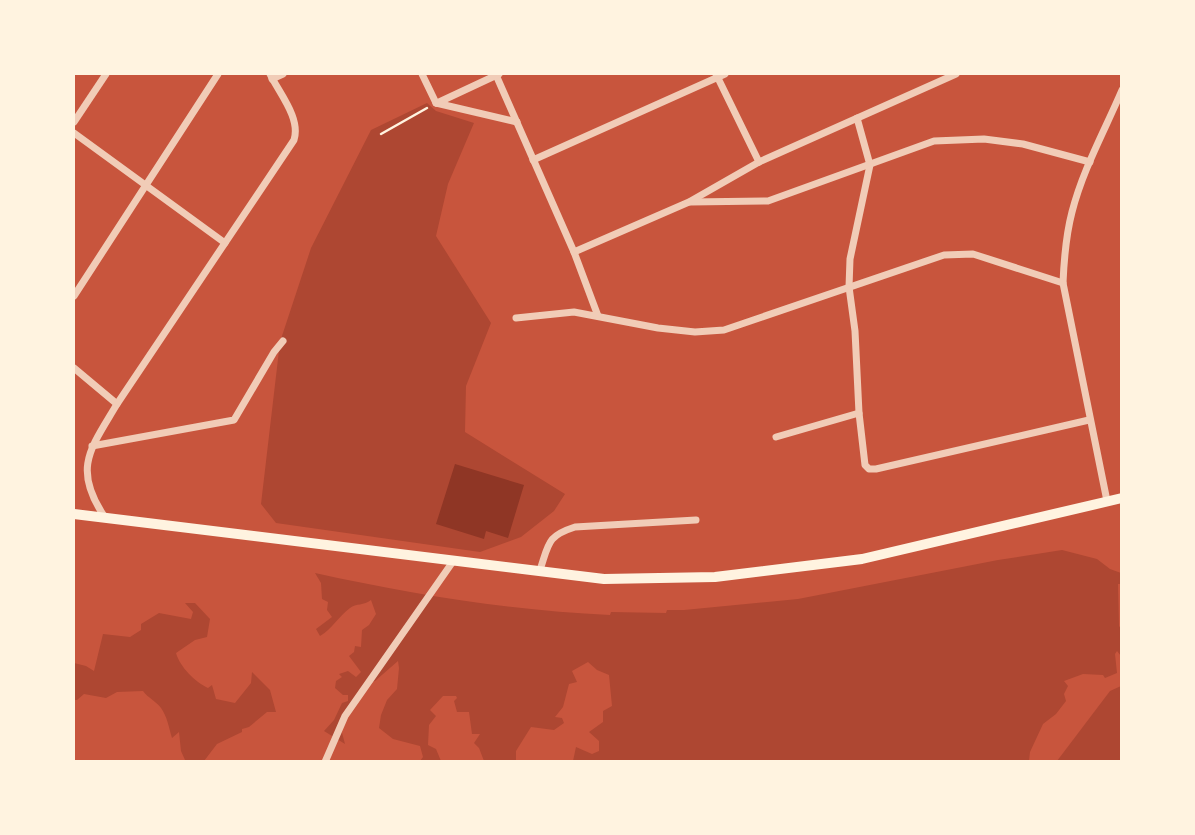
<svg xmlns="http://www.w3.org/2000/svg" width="1195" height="835" font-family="'Nunito Sans',sans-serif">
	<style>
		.green { fill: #ae4732 }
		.water { fill: #8f3625 }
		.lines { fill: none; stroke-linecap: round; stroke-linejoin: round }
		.path { stroke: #fff3e0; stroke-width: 2.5 }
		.minor { stroke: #f1ccb7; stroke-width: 7 }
		.secondary { stroke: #fff3e0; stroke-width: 10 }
	</style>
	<rect width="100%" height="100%" fill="#c8553d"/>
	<!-- green -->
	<g class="green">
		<polygon points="427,103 436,111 474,123 448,184 436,236 491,323 466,386 465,432 565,494 554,511 521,537 480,552 276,523 261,504 280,342 311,248 371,130"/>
		<path d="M1062,550l35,9 13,10 11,4v11h-3l1,42 2,3v27l-4,-5 -2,3 2,19 -12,5 -2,-3 -20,-1 -19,7 4,5 -4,8 2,7 -10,13 -13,10 -13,28 -1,9h-456l3,-14 16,7 7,-3v-10l-10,-9 14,-10v-11l9,-5 -3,-31 -12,-5 -9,-8 -16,9 5,11 -8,2 -6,23 -8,10 7,1 2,5 -10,7 -23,-3 -15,24v10h-32l-5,-13 -5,-5 6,-9h-8l-3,-22h-12l-3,-11 3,-3 -1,-2h-13l-13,14 6,6 -7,9 -1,20 8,4 5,12h-21l3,-4 -3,-11 -27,-7 -14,-11 2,-13 6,-15 10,-11 2,-21 -1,-7 -23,20 -7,2 -4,5h-4l-19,41 4,15 -21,-13 10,-11 8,-17 6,-2v-6h-5l-8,-7 1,-7 6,-4 -3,-3 9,-3 8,6 5,-5 -12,-16 5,-4 1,-6 6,1 1,-17 7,-5 7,-11 -5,-14c-7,6 -15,3 -21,8 -12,9 -18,21 -30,28l-4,-7 16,-12 -5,-7 1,-8 -6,-3 -1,-16 -6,-10c96,21 197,38 295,42l1,-3 55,1 1,-3h17l114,-11 200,-39z"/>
		<path d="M185,603h10l15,16 -3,18 -12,3 -19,13c4,14 19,29 32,35l4,-3 4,14 19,4 16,-20 1,-11 18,18 6,22h-9l-18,15 -7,2v3l-25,12 -13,17 -19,-1 -4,-9 -2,-19 -7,6c-3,-10 -5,-22 -11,-30 -5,-7 -13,-10 -18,-17l-26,1 -11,6 -22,-4 -7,6h-3v-37l12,3 8,5 9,-37 27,3 11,-7v-6l18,-11 32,6 2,-7z"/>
		<polygon points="1121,686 1121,761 1057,761 1110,691"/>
	</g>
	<!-- water -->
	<polygon class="water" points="455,464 524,485 508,538 486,531 484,539 436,524"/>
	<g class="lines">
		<!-- path -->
		<polyline class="path" points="381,134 427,108"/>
		<!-- minor -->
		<g class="minor">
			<polyline points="422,74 436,103"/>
			<polyline points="716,74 759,162"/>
			<polyline points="496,75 574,252 598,316"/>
			<polyline points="272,79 283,74"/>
			<polyline points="436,103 517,122"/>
			<polyline points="437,103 499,74"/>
			<polyline points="857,118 870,165 850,259 849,287 855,331 859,413 865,465 869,469 876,469 1089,420"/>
			<polyline points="74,122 106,74"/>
			<polyline points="74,133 225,243"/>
			<polyline points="533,160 725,74"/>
			<polyline points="690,202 768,201 934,141 984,139 1023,144 1090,162"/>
			<polyline points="574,252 689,202 759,162 956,74"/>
			<polyline points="74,296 218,74"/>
			<polyline points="516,318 574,312 658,328 695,332 724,330 944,255 973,254 1063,283"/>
			<polyline points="74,368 117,404"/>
			<polyline points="776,437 859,413"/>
			<polyline points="92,446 234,420 274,352 283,341"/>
			<path d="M1107,501l-44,-218c1,-24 3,-48 9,-71 11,-43 33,-82 50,-122"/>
			<path d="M104,516c-32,-48 -13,-68 13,-112l177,-264c7,-22 -15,-47 -24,-66"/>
			<path d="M540,570c9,-27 7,-34 35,-43l121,-7"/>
			<polyline points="325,762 345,716 454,560"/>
		</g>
		<!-- secondary -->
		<polyline class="secondary" points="74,514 604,579 715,577 862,559 1122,498"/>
	</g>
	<!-- border -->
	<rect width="1195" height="835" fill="none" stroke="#fff3e0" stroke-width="150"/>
</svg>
